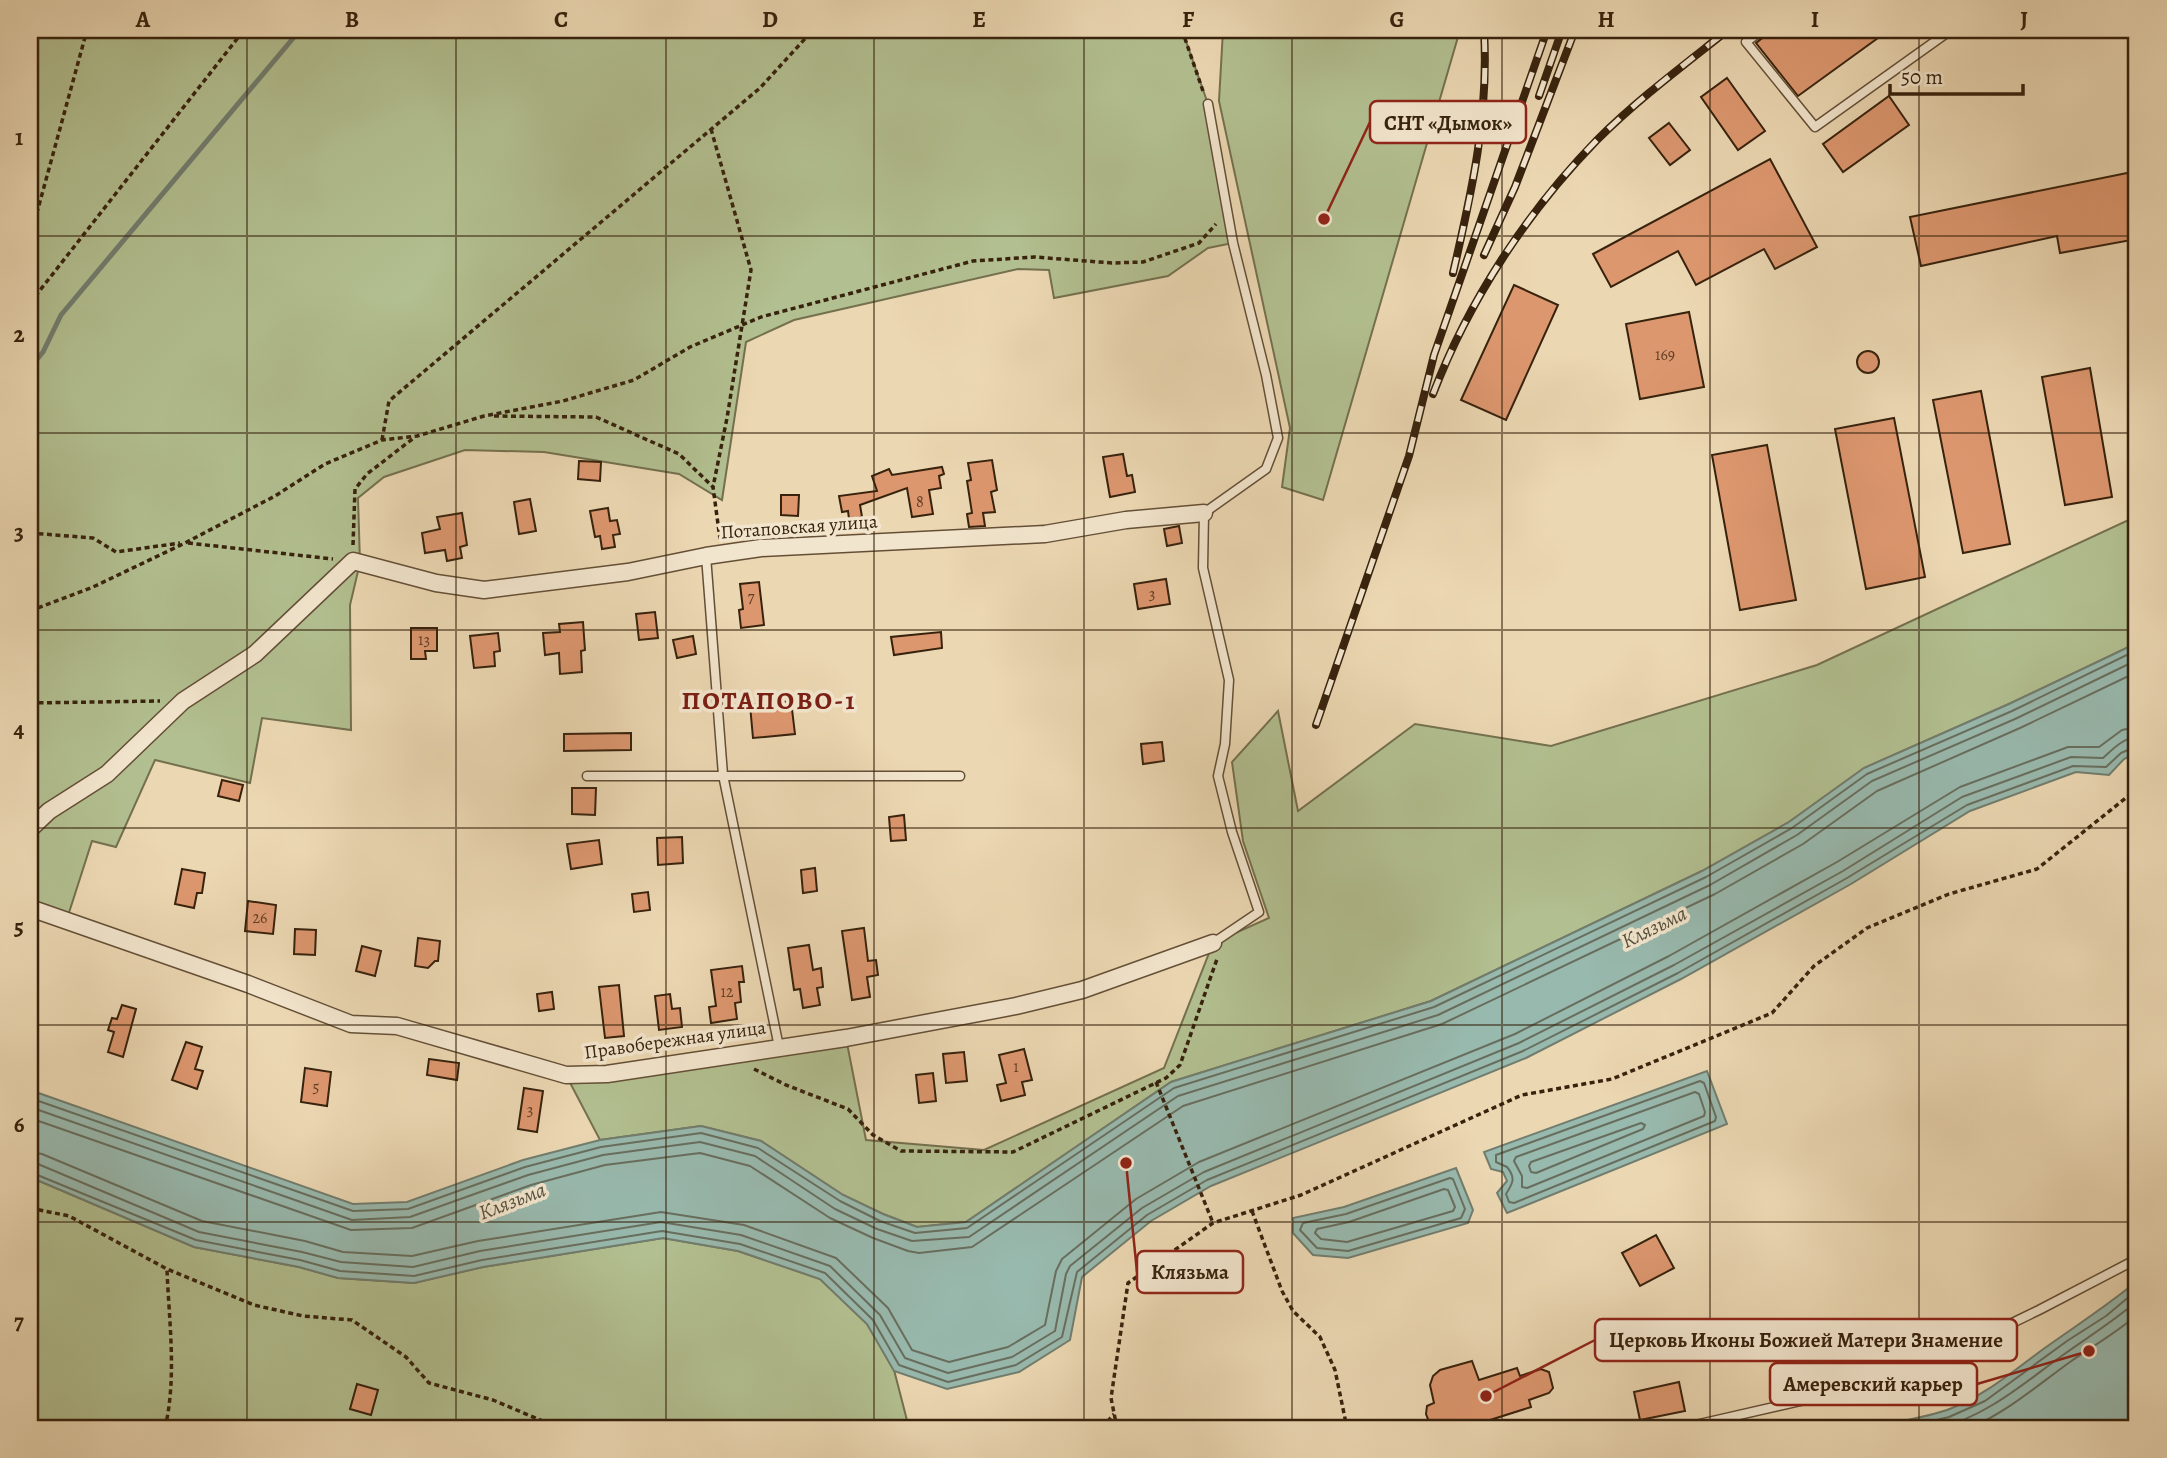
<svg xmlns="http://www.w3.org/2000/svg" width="2167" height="1458" font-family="Alegreya,serif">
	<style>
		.green { fill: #b2bf90; stroke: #74704e; stroke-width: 2 }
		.water { fill: #98b9ae; stroke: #717d6e; stroke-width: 2 }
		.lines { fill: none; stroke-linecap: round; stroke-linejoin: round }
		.shore { stroke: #686e5e; stroke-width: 2 }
		.stream { stroke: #717d6e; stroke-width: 5 }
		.building { fill: #dd976f; stroke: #37220d; stroke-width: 2 }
		.lane-casing { stroke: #644f36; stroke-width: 11 }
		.street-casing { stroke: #644f36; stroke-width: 19 }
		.path { stroke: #37220d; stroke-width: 3.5; stroke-dasharray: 5 3.5; stroke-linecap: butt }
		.lane { stroke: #f2e5cd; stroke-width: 8 }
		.street { stroke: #f2e5cd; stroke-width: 16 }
		.rail-casing { stroke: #37220d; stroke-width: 8 }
		.rail { stroke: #f2e5cd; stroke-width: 5; stroke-dasharray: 16; stroke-linecap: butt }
		.grid { fill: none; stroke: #37220d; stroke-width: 2; stroke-opacity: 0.55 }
		.labels { text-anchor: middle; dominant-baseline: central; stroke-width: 7; stroke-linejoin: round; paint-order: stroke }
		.number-label { font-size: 16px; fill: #603f26 }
		.street-label { font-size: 19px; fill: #37220d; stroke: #f2e5cd }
		.water-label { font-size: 21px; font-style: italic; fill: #544f3d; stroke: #f2e5cd }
		.district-label { font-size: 26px; font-weight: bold; letter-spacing: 2px; fill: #7a1f14; stroke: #f2e5cd }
		.leader { fill: none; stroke: #8f2418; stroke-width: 2.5 }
		.callout-dot { fill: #8f2418; stroke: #f2e5cd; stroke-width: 2.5 }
		.callout { fill: #f2e5cd; stroke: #8f2418; stroke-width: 2.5 }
		.callout-label { font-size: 21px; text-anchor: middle; font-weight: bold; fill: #37220d }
		.neatline { fill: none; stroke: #37220d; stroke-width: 2.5 }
		.grid-label { font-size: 23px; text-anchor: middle; font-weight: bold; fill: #37220d }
	</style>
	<rect width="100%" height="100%" fill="#ebd7b2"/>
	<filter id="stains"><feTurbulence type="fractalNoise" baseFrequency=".00286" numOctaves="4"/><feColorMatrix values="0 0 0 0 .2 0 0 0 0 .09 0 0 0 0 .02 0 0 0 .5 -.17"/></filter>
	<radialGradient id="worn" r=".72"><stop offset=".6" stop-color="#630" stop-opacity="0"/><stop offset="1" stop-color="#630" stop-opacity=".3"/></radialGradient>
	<!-- green -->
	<g class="green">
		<polygon points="30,30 1182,30 1208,104 1233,243 1208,248 1168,276 1054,298 1049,270 1018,269 794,320 746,342 722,500 679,474 544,452 465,450 384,477 358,498 360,563 350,605 351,730 262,718 250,783 155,760 116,847 92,841 66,922 30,908"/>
		<polygon points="1223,30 1460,30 1323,500 1282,487 1290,428 1219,101"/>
		<polygon points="2137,516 2137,643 2009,704 1864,768 1789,822 1702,871 1431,1001 1171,1082 966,1222 917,1227 883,1214 843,1195 761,1141 701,1126 600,1140 566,1075 846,1038 866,1140 984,1150 1164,1068 1213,943 1269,918 1243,841 1232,762 1278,711 1298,811 1415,724 1551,746 1817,665"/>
		<polygon points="30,1177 194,1247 299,1267 338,1278 414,1283 483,1267 663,1238 738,1251 820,1279 867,1324 894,1370 909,1428 30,1428"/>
	</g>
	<!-- water -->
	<g class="water">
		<polygon points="2137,643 2137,752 2124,759 2109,775 2076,772 1970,811 1851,884 1681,979 1526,1058 1211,1186 1151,1221 1082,1277 1070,1340 1019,1372 947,1389 894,1371 867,1324 820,1279 738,1251 663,1238 483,1267 414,1283 338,1278 299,1267 194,1247 30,1177 30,1090 353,1204 407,1202 523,1160 600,1140 701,1126 761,1141 843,1195 883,1214 917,1227 966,1222 1171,1082 1431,1001 1702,871 1789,822 1864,768 2009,704"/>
		<polygon points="1707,1071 1727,1124 1507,1213 1497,1193 1507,1181 1503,1172 1491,1169 1484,1152"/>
		<polygon points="1456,1168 1473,1210 1468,1223 1348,1258 1313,1255 1293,1233 1293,1218 1344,1207"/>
		<path d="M2137,1281v147h-274c28,-5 57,-9 84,-18 36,-13 65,-38 95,-60 32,-23 65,-44 95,-69z"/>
	</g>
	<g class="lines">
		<!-- shore -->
		<g class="shore">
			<path d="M1700,1081l4,2 12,34 -1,4 -201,82 -5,-1 -3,-8c7,-11 10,-16 1,-27l-11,-5v-7z"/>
			<polygon points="1695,1092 1699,1094 1705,1112 1704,1116 1527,1188 1522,1187 1522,1176 1514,1161 1516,1157"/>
			<polyline points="30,1098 353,1211 408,1209 525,1167 601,1147 701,1133 758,1148 840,1201 880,1221 915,1233 967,1228 1174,1088 1434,1007 1706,877 1792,828 1867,774 2012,711 2137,650"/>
			<polyline points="30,1107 352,1220 410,1217 528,1175 603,1155 700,1142 755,1156 835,1209 877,1229 912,1241 969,1237 1178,1096 1438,1015 1710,885 1797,835 1872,781 2015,719 2137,660"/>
			<polyline points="30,1118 351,1230 412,1228 531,1185 605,1165 700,1153 750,1166 830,1218 873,1238 908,1251 919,1253 972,1247 1183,1106 1442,1024 1715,894 1803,844 1877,791 2020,728 2137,672"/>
			<polygon points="1641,1123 1645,1125 1643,1129 1536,1173 1531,1172 1529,1166 1531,1162"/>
			<polyline points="30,1152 42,1154 202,1221 305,1241 343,1252 412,1256 478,1241 661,1212 744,1225 836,1258 888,1308 912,1350 949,1362 1008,1347 1045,1325 1056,1271 1062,1259 1136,1199 1199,1162 1515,1034 1669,956 1837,862 1960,787 2068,747 2099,747 2122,730 2137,727"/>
			<path d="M30,1163l8,1 161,68 103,20 39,10 72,5 67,-16 181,-29 80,13 89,31 50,49 25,43 43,15 64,-16 43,-26 11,-57 4,-8 72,-58 62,-36 315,-129 155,-78 169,-94 119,-74 109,-40 32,1c10,-9 20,-20 34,-21"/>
			<polyline points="30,1172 196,1240 300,1260 340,1271 414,1276 482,1260 662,1231 740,1244 825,1273 873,1320 899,1365 948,1382 1016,1365 1062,1337 1077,1272 1147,1215 1207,1180 1523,1051 1678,973 1847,878 1967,805 2073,766 2106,767 2121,753 2137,746"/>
			<polygon points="1450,1178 1453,1179 1465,1209 1461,1218 1348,1251 1317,1248 1300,1230 1303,1223 1346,1214"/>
			<polygon points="1444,1189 1448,1190 1455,1207 1453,1211 1347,1242 1321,1239 1315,1233 1317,1229 1349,1222"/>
			<polyline points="1903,1428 1949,1417 1985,1401 2067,1341 2106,1316 2137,1290"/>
			<path d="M1939,1428c48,-12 85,-45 124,-73 25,-18 51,-34 74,-54"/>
			<path d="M1970,1428c37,-16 68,-43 100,-66 23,-16 46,-29 67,-47"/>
		</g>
		<!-- stream -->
		<polyline class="stream" points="30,368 43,352 61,315 300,30"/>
	</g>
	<!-- building -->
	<g class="building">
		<polygon points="1769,30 1768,30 1889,30 1798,96 1756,43 1766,35"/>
		<polygon points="1727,78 1765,131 1738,150 1701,97"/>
		<polygon points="1889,96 1909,125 1843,172 1823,144"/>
		<polygon points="1669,123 1690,150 1670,165 1649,138"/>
		<polygon points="1770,159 1817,247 1775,269 1764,249 1696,285 1678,251 1611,287 1593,254"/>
		<polygon points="2137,171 2137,239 2060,253 2057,236 1921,266 1910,217"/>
		<polygon points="1514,285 1558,305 1506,420 1461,400"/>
		<polygon points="1689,312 1704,387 1640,399 1626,324"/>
		<circle cx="1868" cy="362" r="11"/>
		<polygon points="2090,368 2112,497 2065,505 2042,377"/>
		<polygon points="1981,391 2010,544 1963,553 1933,400"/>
		<polygon points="1894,418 1925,577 1866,589 1835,429"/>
		<polygon points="1767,445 1796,600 1740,610 1712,455"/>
		<polygon points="1123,454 1127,476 1132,475 1135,492 1110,497 1103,457"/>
		<polygon points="992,460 997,490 991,492 995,512 983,513 985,526 969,527 967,514 972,513 967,481 971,480 968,463"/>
		<polygon points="579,461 601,462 600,481 578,479"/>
		<polygon points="942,467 944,474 939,476 941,488 929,490 933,514 912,517 907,488 860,505 862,517 849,519 848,511 842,512 839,496 877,491 872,476 889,469 892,475"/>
		<polygon points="781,495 799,495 798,516 781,515"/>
		<polygon points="530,499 536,531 519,534 514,502"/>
		<polygon points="608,508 610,521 617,520 620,534 613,535 615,547 602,549 600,536 595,537 590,511"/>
		<polygon points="462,513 467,545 460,547 462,558 447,561 445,550 425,553 422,533 440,529 437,517"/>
		<polygon points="1179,526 1182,543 1167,546 1164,529"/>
		<polygon points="1166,579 1170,604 1138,609 1134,584"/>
		<polygon points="759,582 764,625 741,628 739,610 743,609 740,584"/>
		<polygon points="655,612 658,638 639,640 636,614"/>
		<polygon points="583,622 585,650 581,651 582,672 560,674 559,653 545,655 543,633 560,632 559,624"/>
		<polygon points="411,628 437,628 437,651 425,651 426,659 411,659"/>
		<polygon points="941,632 942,648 894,655 891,637"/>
		<polygon points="498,633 500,651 494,652 495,666 474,668 470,636"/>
		<polygon points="693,636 696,654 677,658 673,640"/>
		<polygon points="791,701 795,734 753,738 750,705"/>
		<polygon points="631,733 631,750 564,751 564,734"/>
		<polygon points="1162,742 1164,761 1143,764 1141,744"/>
		<polygon points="222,780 243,785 239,801 218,796"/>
		<polygon points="572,788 596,788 595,815 572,814"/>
		<polygon points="904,815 906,840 891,841 889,817"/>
		<polygon points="682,837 683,863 658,865 657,838"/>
		<polygon points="599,840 602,864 571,869 567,844"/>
		<polygon points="815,868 817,891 803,893 801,870"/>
		<polygon points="182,869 205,873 202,893 197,893 194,908 175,904"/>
		<polygon points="648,892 650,910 634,912 632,894"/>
		<polygon points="248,901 276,905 273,934 245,931"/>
		<polygon points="864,928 868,961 876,960 878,975 867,977 870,997 852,1000 842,931"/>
		<polygon points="295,929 316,930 315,955 294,954"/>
		<polygon points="418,938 440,941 438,961 435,961 428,968 415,966"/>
		<polygon points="809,945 813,970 821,968 823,987 817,988 820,1005 803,1008 800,989 794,990 788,948"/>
		<polygon points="362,946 381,951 375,976 356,971"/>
		<polygon points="742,966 744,982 739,982 741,1002 735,1003 737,1019 711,1023 709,1007 716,1006 711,970"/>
		<polygon points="619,985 624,1036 605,1038 599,987"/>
		<polygon points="552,992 554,1009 539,1011 537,994"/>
		<polygon points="670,994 672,1009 680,1008 682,1027 659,1030 655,996"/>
		<polygon points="122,1005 136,1009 123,1057 108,1052 114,1032 108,1030 112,1018 117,1019"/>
		<polygon points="186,1042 202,1047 195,1069 203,1071 197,1089 172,1080"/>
		<polygon points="1024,1049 1032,1080 1022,1082 1025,1095 1001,1101 997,1085 1006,1083 999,1055"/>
		<polygon points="964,1052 967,1081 946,1083 943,1054"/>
		<polygon points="429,1059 459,1063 457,1080 427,1075"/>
		<polygon points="305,1068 331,1072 327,1106 301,1102"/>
		<polygon points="933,1073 936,1101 919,1103 916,1075"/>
		<polygon points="524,1088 543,1091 537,1132 518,1129"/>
		<polygon points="1656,1235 1674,1268 1640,1286 1622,1253"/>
		<polygon points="1472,1361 1479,1380 1517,1368 1520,1376 1541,1369 1549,1372 1553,1388 1549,1393 1529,1400 1531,1407 1487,1421 1489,1428 1436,1428 1430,1424 1426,1414 1427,1406 1434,1403 1430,1385 1433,1376 1440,1370"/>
		<polygon points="1679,1382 1685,1411 1640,1420 1634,1392"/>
		<polygon points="357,1384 378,1390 371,1415 350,1409"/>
	</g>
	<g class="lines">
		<defs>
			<g id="lane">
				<polyline points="1762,30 1746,42 1815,127 1951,30"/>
				<polyline points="1208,104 1233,243 1266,375 1278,438 1266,469 1204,513 1203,568 1229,680 1225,744 1218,776 1232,832 1259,912 1213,943"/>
				<polyline points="706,556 723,775 779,1047"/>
				<polyline points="587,776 960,776"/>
				<polyline points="1682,1428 1897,1379 2039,1310 2137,1259"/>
			</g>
			<g id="street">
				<polyline points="30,829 49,811 107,774 183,701 255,654 353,561 436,583 484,590 628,572 706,556 761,548 1045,534 1126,520 1204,513"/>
				<polyline points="30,908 248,984 351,1024 397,1026 566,1075 607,1074 846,1038 1016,1006 1082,990 1213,943"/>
			</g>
		</defs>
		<!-- lane casing -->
		<use href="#lane" class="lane-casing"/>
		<!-- street casing -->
		<use href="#street" class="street-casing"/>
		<!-- path -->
		<g class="path">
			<polyline points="226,30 237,38"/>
			<polyline points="1182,30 1204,94"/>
			<polyline points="711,129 751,270 727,418 713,487"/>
			<polyline points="30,238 87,30"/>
			<polyline points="30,303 244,30"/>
			<polyline points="494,416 596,417 679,454 713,487 720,539"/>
			<polyline points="382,440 389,401 760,88 813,30"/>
			<polyline points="30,533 93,538 116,552 180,543"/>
			<polyline points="188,543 333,559"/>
			<polyline points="353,545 355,489 367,474 415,437"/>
			<polyline points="30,611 93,587 185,543 275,496 325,464 382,440 417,436 484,416 563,401 634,380 690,347 761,317 973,261 1035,257 1112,263 1143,262 1199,243 1216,224"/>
			<polyline points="30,703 160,701"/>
			<polyline points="754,1069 786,1085 848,1109 873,1135 901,1151 1013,1152 1166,1078 1180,1065 1217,959"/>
			<polyline points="1156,1082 1213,1223"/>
			<polyline points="30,1208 69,1216 167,1269 254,1305 303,1316 352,1320 406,1357 429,1383 493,1400 559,1428"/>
			<polyline points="1252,1211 1282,1291 1293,1311 1320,1337 1335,1370 1347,1428"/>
			<path d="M165,1428c12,-51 4,-106 2,-158"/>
			<polyline points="1102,1428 1114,1414"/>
			<polyline points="1117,1428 1111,1398 1128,1283 1213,1223 1301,1195 1522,1095 1612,1079 1772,1013 1814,966 1867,928 1949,894 2037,869 2137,789"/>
		</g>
		<!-- lane -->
		<use href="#lane" class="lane"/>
		<!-- street -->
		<use href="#street" class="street"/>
		<defs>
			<g id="rail">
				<polyline points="1539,96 1562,30"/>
				<polyline points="1484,255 1515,187 1575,30"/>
				<path d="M1453,273c19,-82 36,-158 31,-243"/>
				<path d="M1433,394c36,-94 94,-182 164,-254 40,-40 87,-75 131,-110"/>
				<polyline points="1316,725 1409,456 1434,355 1547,30"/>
			</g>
		</defs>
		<!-- rail casing -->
		<use href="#rail" class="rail-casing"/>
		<!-- rail -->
		<use href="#rail" class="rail"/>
	</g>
	<!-- grid -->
	<path class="grid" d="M247,30v1398M456,30v1398M666,30v1398M874,30v1398M1084,30v1398M1292,30v1398M1502,30v1398M1710,30v1398M1919,30v1398M30,236h2107M30,433h2107M30,630h2107M30,828h2107M30,1025h2107M30,1222h2107"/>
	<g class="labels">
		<!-- number labels -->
		<g class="number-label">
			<text x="1665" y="355">169</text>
			<text x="920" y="502">8</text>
			<text x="1152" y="594">3</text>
			<text x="751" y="597">7</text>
			<text x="424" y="640">13</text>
			<text x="260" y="918">26</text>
			<text x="727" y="992">12</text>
			<text x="1016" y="1067">1</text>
			<text x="316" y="1087">5</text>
			<text x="530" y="1110">3</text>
		</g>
		<!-- street labels -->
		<g class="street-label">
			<text transform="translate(799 527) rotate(-4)">Потаповская улица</text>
			<text transform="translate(675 1040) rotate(-8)">Правобережная улица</text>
		</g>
		<!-- water labels -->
		<g class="water-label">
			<text transform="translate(1654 927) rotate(-26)">Клязьма</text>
			<text transform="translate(512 1201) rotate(-21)">Клязьма</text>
		</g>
		<!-- district labels -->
		<g class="district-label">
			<text x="769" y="700">ПОТАПОВО-1</text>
		</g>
	</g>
	<!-- callouts -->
	<path class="leader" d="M1324 219L1370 122M1126 1163L1137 1272M1486 1396L1595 1340M2089 1351L1977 1384"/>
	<g class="callout-dot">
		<circle cx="1324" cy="219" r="7"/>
		<circle cx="1126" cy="1163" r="7"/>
		<circle cx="1486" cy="1396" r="7"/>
		<circle cx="2089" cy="1351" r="7"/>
	</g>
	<g class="callout">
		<rect x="1370" y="101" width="156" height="42" rx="7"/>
		<rect x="1137" y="1251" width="106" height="42" rx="7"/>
		<rect x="1595" y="1319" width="422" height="42" rx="7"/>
		<rect x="1770" y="1363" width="207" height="42" rx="7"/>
	</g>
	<g class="callout-label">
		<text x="1448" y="130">СНТ «Дымок»</text>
		<text x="1190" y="1279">Клязьма</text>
		<text x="1806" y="1347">Церковь Иконы Божией Матери Знамение</text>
		<text x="1873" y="1391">Амеревский карьер</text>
	</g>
	<!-- margin -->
	<rect width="2167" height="1458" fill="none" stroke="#ebd7b2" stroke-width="77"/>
	<!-- scale -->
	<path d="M1890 84v10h133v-10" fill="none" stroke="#37220d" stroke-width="3.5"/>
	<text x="1901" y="84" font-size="21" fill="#37220d" stroke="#f2e5cd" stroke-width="5" paint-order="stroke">50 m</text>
	<rect x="38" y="38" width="2090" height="1382" class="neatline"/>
	<g class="grid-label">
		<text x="143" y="27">A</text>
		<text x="352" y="27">B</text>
		<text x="561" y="27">C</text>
		<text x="770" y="27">D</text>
		<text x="979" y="27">E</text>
		<text x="1188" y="27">F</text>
		<text x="1397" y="27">G</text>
		<text x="1606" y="27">H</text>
		<text x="1815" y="27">I</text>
		<text x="2024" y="27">J</text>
		<text x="19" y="145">1</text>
		<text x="19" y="342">2</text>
		<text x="19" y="540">3</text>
		<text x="19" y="737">4</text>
		<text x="19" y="934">5</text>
		<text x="19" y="1132">6</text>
		<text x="19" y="1329">7</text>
	</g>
	<rect width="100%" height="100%" filter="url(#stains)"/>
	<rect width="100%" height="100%" fill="url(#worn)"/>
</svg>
